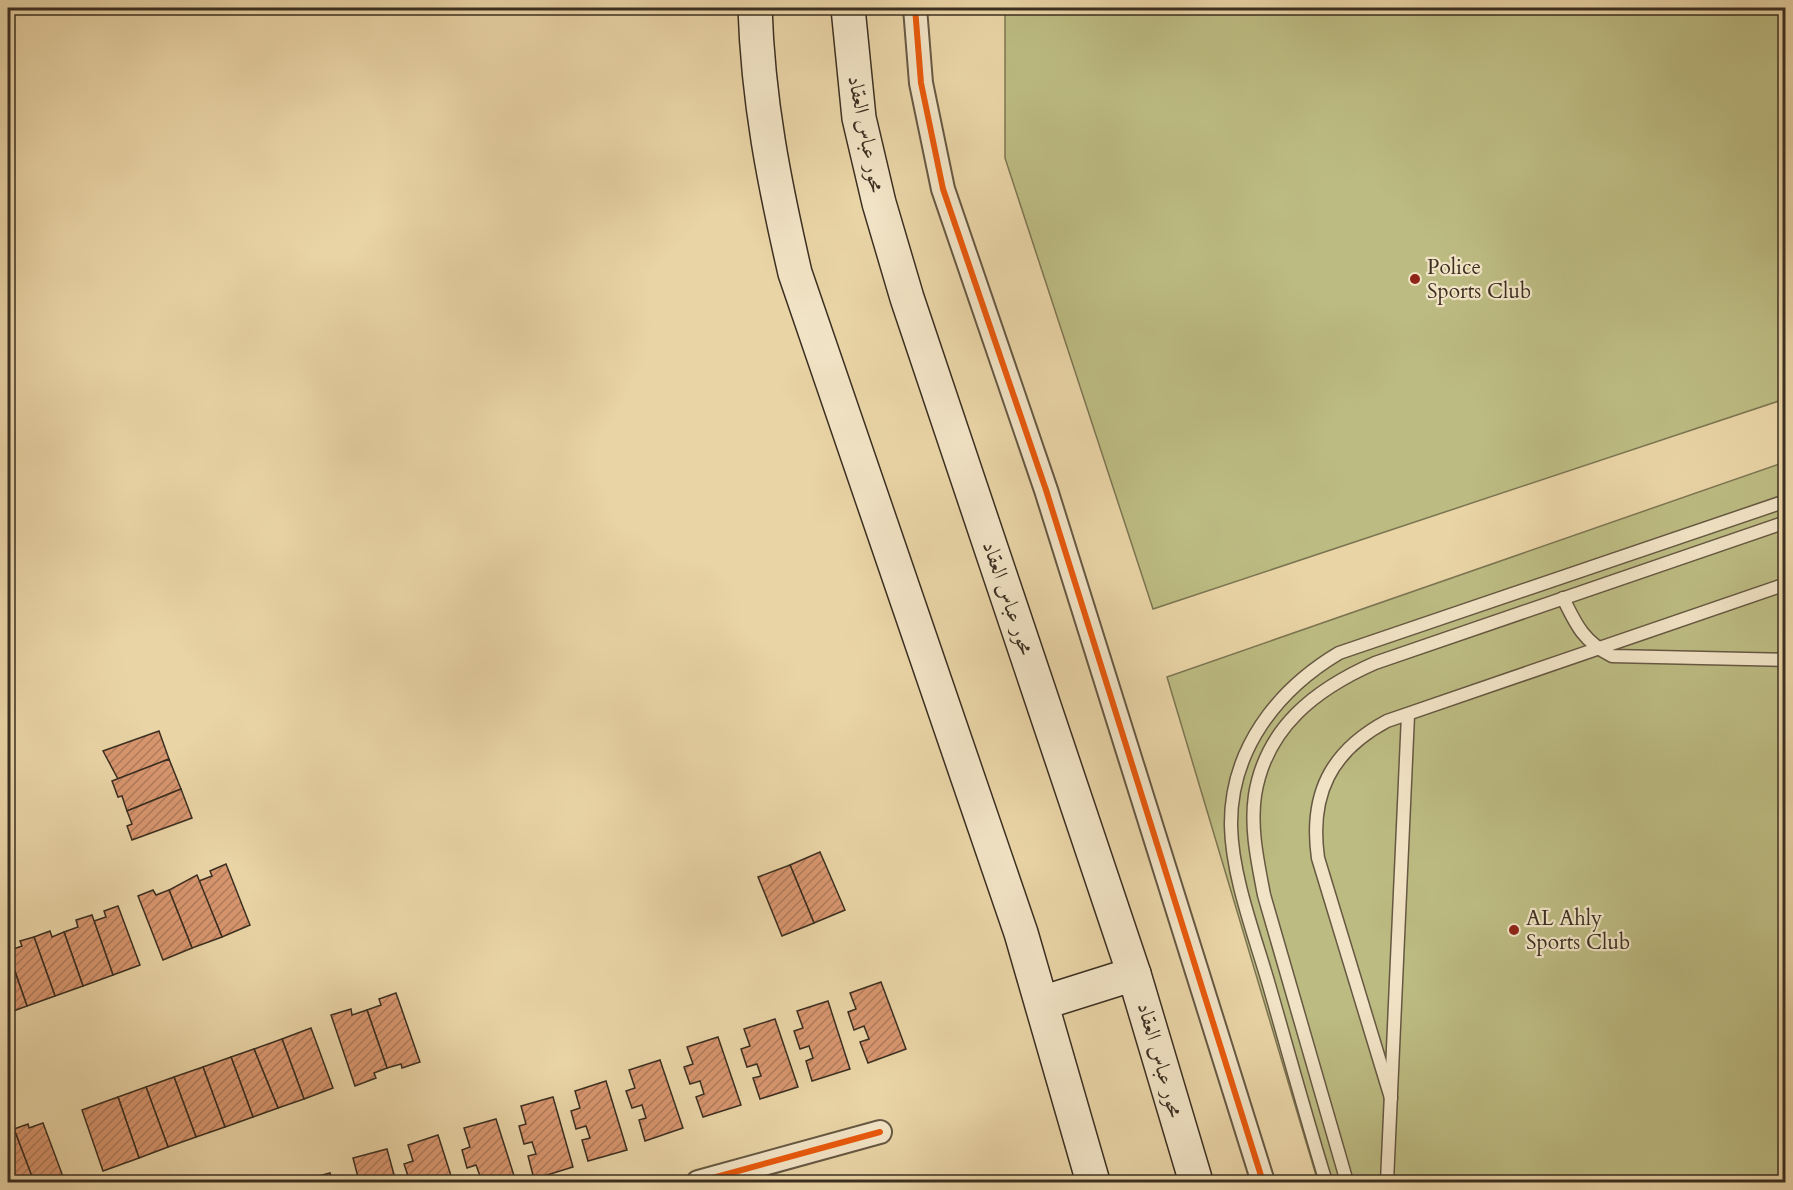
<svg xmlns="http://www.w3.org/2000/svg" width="1793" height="1190" font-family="Cardo,Amiri,serif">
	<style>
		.green { fill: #bcbb82; stroke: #7c7552; stroke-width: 1.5 }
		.building { fill: url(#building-hatch); stroke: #3b2f21; stroke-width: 1.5 }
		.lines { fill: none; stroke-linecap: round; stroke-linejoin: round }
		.service-casing { stroke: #665842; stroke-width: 15 }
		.minor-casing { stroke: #665842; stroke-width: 26 }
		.secondary-casing { stroke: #3b2f21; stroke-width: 36 }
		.service { stroke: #f1e3c5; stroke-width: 12 }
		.minor { stroke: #f1e3c5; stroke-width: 22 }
		.secondary { stroke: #f1e3c5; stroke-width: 33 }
		.cycleway-casing { stroke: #f1e3c5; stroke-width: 10 }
		.cycleway { stroke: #e8590c; stroke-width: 6 }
		.poi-dot { fill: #8f2418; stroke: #f1e3c5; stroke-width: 2 }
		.labels { text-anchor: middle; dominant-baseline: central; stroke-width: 4.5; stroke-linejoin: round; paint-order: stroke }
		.street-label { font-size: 21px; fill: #3b2f21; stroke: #f1e3c5 }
		.poi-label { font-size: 21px; fill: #3b2f21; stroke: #f1e3c5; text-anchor: start }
	</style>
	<defs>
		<pattern id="building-hatch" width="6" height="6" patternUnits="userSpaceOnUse" patternTransform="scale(1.5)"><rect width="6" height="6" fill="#d8966f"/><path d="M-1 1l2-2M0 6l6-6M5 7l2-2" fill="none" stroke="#b07b5b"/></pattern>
	</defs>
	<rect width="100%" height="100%" fill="#e9d4a6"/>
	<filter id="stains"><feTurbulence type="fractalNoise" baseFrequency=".00333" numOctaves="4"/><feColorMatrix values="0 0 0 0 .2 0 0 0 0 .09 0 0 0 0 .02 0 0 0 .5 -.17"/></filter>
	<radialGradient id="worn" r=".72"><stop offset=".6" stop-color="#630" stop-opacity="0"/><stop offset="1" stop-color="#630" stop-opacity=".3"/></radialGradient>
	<!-- green -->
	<g class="green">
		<polygon points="1005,8 1785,8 1785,399 1153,609 1005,158"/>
		<polygon points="1785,462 1785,1182 1318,1182 1167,677"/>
	</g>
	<!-- building -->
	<g class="building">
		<polygon points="159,731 169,759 118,779 103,751"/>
		<polygon points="169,759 181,789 127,811 122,796 118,797 112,781"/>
		<polygon points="181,789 192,818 132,840 127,826 132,824 127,811"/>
		<polygon points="820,852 845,910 814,923 790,865"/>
		<polygon points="226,864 250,925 222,937 199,881 212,876 210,871"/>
		<polygon points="790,865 814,923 782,936 758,877"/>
		<polygon points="197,875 222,937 192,948 169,890"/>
		<polygon points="153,890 156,895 169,890 192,948 163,960 138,896"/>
		<polygon points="118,906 140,965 113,975 94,921 106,917 104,911"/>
		<polygon points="92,915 113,975 83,986 64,932 78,927 76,920"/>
		<polygon points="50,931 52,937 64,932 83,986 55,996 34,937"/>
		<polygon points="34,937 55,996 27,1006 8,951 22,946 20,941"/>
		<polygon points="8,952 27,1006 8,1013"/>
		<polygon points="881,982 906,1049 868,1063 860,1042 869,1039 864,1026 854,1030 848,1012 856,1009 850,993"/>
		<polygon points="396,993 420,1062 402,1068 401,1064 387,1068 367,1010 381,1005 379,999"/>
		<polygon points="828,1001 850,1069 812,1081 806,1061 813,1058 809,1046 800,1049 794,1031 803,1028 797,1011"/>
		<polygon points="351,1009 352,1015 367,1010 387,1068 374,1073 376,1078 355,1086 331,1015"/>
		<polygon points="775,1019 798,1087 760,1099 753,1078 761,1076 757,1064 747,1067 741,1049 750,1046 744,1029"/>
		<polygon points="311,1028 333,1088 304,1099 282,1039"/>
		<polygon points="718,1037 741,1105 703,1117 696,1097 704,1094 700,1081 690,1084 684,1067 693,1064 687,1047"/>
		<polygon points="282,1039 304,1099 278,1108 254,1049"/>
		<polygon points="254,1049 278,1108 253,1117 231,1057"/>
		<polygon points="231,1057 253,1117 225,1127 203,1067"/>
		<polygon points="660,1060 683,1128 645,1141 639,1120 646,1118 642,1105 632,1108 626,1091 635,1088 629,1070"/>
		<polygon points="203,1067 225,1127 196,1137 174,1077"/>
		<polygon points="174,1077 196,1137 168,1147 146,1087"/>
		<polygon points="606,1081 627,1150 588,1161 582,1140 590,1138 586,1126 576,1129 571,1111 580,1108 575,1091"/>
		<polygon points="146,1087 168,1147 139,1158 118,1097"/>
		<polygon points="118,1097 139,1158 103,1171 82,1110"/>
		<polygon points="553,1097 573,1167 534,1179 528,1156 536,1154 532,1142 524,1144 519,1126 526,1124 521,1106"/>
		<polygon points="496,1119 516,1182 472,1182 471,1178 480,1176 476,1165 467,1168 462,1150 470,1147 464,1128"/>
		<polygon points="43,1123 65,1182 34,1182 14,1129 28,1124 29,1128"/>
		<polygon points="14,1129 34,1182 8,1182 8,1131"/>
		<polygon points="438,1135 453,1182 420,1182 420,1180 410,1182 404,1164 413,1161 408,1145"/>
		<polygon points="387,1149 396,1182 355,1182 359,1181 353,1158"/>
		<polygon points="330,1173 333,1182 309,1182 308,1179"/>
	</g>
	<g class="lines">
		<defs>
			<g id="service">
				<path d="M1563,598c13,27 21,44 49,58l174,4"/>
				<path d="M1391,1098l-73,-240c-9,-64 13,-107 69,-137l399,-137"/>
				<path d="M1326,1182c-20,-65 -38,-131 -57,-197 -14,-49 -37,-108 -38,-159 -1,-76 46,-136 108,-173l447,-152"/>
				<path d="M1347,1182l-83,-287c-6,-32 -14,-66 -9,-100 11,-68 61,-106 120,-132l411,-141"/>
				<polyline points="1387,1182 1408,715"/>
			</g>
			<g id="minor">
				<polyline points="915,8 921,83 943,189 1046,490 1263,1182"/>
				<polyline points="698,1182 880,1132"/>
			</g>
			<g id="secondary">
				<path d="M755,8c3,93 19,174 40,265l226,660 72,249"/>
				<polyline points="848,8 859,118 879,203 907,298 1134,974 1196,1182"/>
				<polyline points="1042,1003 1134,974"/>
			</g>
		</defs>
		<!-- service casing -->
		<use href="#service" class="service-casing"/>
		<!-- minor casing -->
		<use href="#minor" class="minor-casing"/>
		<!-- secondary casing -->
		<use href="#secondary" class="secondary-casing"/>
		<!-- service -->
		<use href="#service" class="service"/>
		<!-- minor -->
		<use href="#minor" class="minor"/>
		<!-- secondary -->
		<use href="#secondary" class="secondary"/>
		<defs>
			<g id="cycleway">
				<polyline points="915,8 921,83 943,189 1046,490 1263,1182"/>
				<polyline points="698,1182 880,1132"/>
			</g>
		</defs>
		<!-- cycleway casing -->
		<use href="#cycleway" class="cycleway-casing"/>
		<!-- cycleway -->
		<use href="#cycleway" class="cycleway"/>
	</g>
	<!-- markers -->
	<g class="poi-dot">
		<circle cx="1415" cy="279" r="6"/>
		<circle cx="1514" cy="930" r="6"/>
	</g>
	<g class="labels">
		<!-- street labels -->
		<g class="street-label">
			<text transform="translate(866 134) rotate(79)">محور عباس العقاد</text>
			<text transform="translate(1008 598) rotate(71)">محور عباس العقاد</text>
			<text transform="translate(1160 1060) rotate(74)">محور عباس العقاد</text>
		</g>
		<!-- poi labels -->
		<g class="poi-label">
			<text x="1427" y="267">Police<tspan x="1427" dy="24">Sports Club</tspan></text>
			<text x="1526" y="918">AL Ahly<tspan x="1526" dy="24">Sports Club</tspan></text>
		</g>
	</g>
	<!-- margin -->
	<rect width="1793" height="1190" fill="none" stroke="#e9d4a6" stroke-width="30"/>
	<rect x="9" y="9" width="1775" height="1172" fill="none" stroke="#3b2f21" stroke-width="3"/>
	<rect x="15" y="15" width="1763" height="1160" fill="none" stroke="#3b2f21" stroke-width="1.5"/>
	<rect width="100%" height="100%" filter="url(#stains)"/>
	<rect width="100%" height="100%" fill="url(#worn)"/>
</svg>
